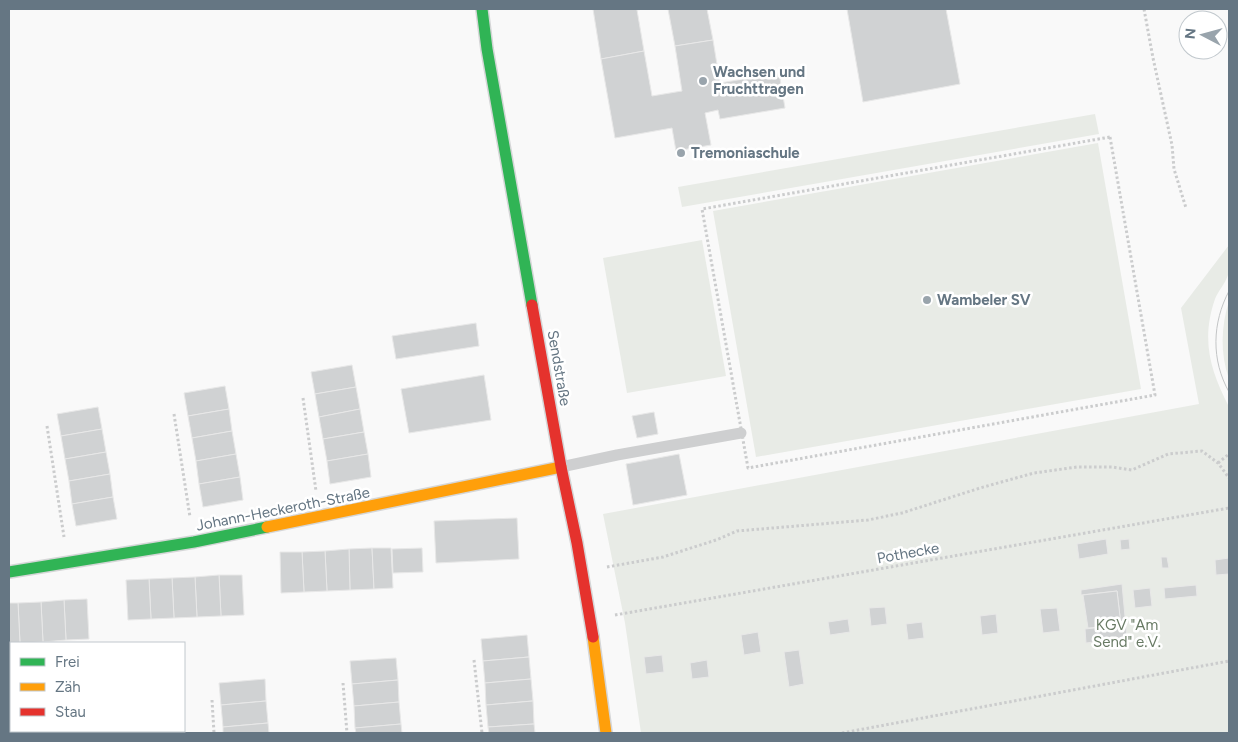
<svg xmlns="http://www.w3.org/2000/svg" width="1238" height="742" font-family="Figtree,sans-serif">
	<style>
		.green { fill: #e8ebe6 }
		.building { fill: #d0d2d3; stroke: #e8e8e8 }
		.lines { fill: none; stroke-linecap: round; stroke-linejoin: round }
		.fast-casing { stroke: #d5d6d7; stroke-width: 14 }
		.slow-casing { stroke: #d5d6d7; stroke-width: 14 }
		.jam-casing { stroke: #d5d6d7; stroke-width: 14 }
		.path { stroke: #cbcccd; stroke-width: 3; stroke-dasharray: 2.5 2.5; stroke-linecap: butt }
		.lane { stroke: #cecfd0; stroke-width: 11 }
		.fast { stroke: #30b455; stroke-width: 11 }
		.slow { stroke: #ff9f0a; stroke-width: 11 }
		.jam { stroke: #e5322d; stroke-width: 11 }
		.tram { stroke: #c3c5c6; stroke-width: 1 }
		.poi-dot { fill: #99a4ac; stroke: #fff; stroke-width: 2 }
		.labels { text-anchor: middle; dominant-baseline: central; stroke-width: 5; stroke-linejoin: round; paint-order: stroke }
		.poi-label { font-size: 15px; font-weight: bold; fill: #657683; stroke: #fff; text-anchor: start }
		.street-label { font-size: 15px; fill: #657683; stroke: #fff }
		.park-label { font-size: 15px; fill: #687a64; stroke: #fff }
	</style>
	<rect width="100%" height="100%" fill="#f9f9f9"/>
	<!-- green -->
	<g class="green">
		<polygon points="1095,114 1099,134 682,207 678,187"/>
		<polygon points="1098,143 1141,389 756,457 713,211"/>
		<polygon points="702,240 726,376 627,393 603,258"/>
		<path d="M1229,245c0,9 3,22 -1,30 -3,9 -10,16 -13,24 -14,41 -5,71 14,108v326h-588l-16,-110 -22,-109 596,-110 -18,-96z"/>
		<path d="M1229,301v78c-9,-25 -8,-53 0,-78z"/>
	</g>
	<!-- building -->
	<g class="building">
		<polygon points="593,9 644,9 637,10 644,51 601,59"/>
		<polygon points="668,9 707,9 713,40 675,46"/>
		<polygon points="847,9 946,9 960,84 863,102"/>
		<polygon points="713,40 720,83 779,73 785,108 720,119 718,110 705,113 711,145 676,151 672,128 615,138 601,59 644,51 652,96 682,91 675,46"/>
		<polygon points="476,323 479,346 396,359 392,336"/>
		<polygon points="352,365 356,387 315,394 311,372"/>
		<polygon points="484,375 491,420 409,433 401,389"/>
		<polygon points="225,386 229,409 188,416 184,393"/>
		<polygon points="356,387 360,409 319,417 315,394"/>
		<polygon points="98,407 102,429 61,436 57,414"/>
		<polygon points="229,409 232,431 192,438 188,416"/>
		<polygon points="360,409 364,432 323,439 319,417"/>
		<polygon points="654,412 658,434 637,438 632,416"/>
		<polygon points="102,429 106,452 65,459 61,436"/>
		<polygon points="232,431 236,454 196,461 192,438"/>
		<polygon points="364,432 368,454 327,461 323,439"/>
		<polygon points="106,452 110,474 69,481 65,459"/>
		<polygon points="236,454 240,477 199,484 196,461"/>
		<polygon points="368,454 371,477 330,484 327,461"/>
		<polygon points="679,454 687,495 633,505 626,464"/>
		<polygon points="110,474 113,497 72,504 69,481"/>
		<polygon points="240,477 243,500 203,507 199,484"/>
		<polygon points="113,497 117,519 76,526 72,504"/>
		<polygon points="517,518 519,559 436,563 434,521"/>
		<polygon points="1106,539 1108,554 1079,559 1077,544"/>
		<polygon points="1129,539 1130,549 1121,550 1120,540"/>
		<polygon points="372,548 374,589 350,590 349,549"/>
		<polygon points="372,548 391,548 393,588 374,589"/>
		<polygon points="422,548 423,572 393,573 392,549"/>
		<polygon points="349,549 350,590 327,591 325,551"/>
		<polygon points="325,551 327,591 304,592 302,552"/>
		<polygon points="280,552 302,552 304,592 281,593"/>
		<polygon points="1161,557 1167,557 1169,568 1162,568"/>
		<polygon points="1229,558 1229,574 1216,575 1215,560"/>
		<polygon points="219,575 242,575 244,615 221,616"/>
		<polygon points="219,575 221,616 197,617 195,577"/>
		<polygon points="195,577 197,617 174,618 172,578"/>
		<polygon points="172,578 174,618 151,619 149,579"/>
		<polygon points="149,579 151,619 128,620 126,580"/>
		<polygon points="1122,584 1127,638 1086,643 1085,629 1121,625 1117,591 1081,595 1081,590"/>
		<polygon points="1196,585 1197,596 1165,599 1164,588"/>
		<polygon points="1150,588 1152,606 1135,608 1133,590"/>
		<polygon points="1117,591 1121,625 1088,628 1083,595"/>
		<polygon points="87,599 89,639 66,640 64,600"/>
		<polygon points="64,600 66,640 43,642 41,602"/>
		<polygon points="41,602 43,642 20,643 18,603"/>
		<polygon points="9,603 18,603 20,643 9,644"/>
		<polygon points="885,607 887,624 871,626 869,608"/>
		<polygon points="1057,608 1060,631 1043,633 1040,609"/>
		<polygon points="996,614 998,633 982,635 980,616"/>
		<polygon points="848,619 850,632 830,635 828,622"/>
		<polygon points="922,622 924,638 908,640 906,624"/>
		<polygon points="758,632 761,652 744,655 741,635"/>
		<polygon points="527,635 529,657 483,661 481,639"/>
		<polygon points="799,650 804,684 789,687 784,652"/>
		<polygon points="662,655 664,672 646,674 644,657"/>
		<polygon points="529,657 531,679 485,683 483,661"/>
		<polygon points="396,658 398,680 352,684 350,661"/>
		<polygon points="707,660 709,677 692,679 690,663"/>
		<polygon points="265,679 266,701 221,705 219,683"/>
		<polygon points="531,679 533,701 486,705 485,683"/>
		<polygon points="398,680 399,702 354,706 352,684"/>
		<polygon points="266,701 268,723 223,727 221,705"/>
		<polygon points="533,701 534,724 488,727 486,705"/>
		<polygon points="399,702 401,724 355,728 354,706"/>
		<polygon points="268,723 269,733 223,733 223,727"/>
		<polygon points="401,724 402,733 356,733 355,728"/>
		<polygon points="534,724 535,733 489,733 488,727"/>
		<rect x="90" y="731" width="45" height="2"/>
	</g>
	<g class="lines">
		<defs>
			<g id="fast">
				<polyline points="482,9 487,49 532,305"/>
				<polyline points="9,572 194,542 267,527"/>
			</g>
			<g id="slow">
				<polyline points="267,527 561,467"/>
				<polyline points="593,637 606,733"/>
			</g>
			<polyline id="jam" points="532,305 561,467 577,543 593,637"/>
		</defs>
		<!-- fast casing -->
		<use href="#fast" class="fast-casing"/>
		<!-- slow casing -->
		<use href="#slow" class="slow-casing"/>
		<!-- jam casing -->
		<use href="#jam" class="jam-casing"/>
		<!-- path -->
		<g class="path">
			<polyline points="1144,9 1153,58 1172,145 1174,169 1186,208"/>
			<polygon points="1110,137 1155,395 748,468 702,209"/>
			<polyline points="303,398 316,491"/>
			<polyline points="174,414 190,517"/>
			<polyline points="47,426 64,537"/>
			<polyline points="1218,463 1229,454"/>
			<polyline points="607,567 663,557 716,540 737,531 868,520 902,513 980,488 1034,473 1077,467 1112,467 1132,470 1168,454 1202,451 1218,463 1229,478"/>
			<polyline points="615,615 1229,508"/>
			<polyline points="474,660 482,733"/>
			<polyline points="343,683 347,733"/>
			<polyline points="212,700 214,733"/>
			<polyline points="82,731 82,733"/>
			<polyline points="842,733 1229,661"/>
		</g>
		<!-- lane -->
		<polyline class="lane" points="561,467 617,455 741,433"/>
		<!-- fast -->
		<use href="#fast" class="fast"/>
		<!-- slow -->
		<use href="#slow" class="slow"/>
		<!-- jam -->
		<use href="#jam" class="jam"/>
		<!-- tram -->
		<path class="tram" d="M1229,291c-17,32 -18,69 0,101"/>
	</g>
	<!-- markers -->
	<g class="poi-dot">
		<circle cx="703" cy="81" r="5"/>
		<circle cx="681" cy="153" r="5"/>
		<circle cx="927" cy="300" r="5"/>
	</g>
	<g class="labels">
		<!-- poi labels -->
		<g class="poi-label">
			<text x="713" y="72">Wachsen und<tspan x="713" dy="17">Fruchttragen</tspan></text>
			<text x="691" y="153">Tremoniaschule</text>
			<text x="937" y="300">Wambeler SV</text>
		</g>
		<!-- street labels -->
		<g class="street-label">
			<text transform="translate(559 368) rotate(80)">Sendstraße</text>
			<text transform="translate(283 509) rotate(-11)">Johann-Heckeroth-Straße</text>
			<text transform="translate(908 553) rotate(-10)">Pothecke</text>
		</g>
		<!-- park labels -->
		<g class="park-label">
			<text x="1127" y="625">KGV "Am<tspan x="1127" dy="17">Send" e.V.</tspan></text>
		</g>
	</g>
	<!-- border -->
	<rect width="1238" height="742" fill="none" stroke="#657683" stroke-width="20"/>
	<!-- legend -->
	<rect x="10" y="642" width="175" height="90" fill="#ffffff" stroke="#c1c8cd"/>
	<rect x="20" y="658" width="25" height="8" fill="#30b455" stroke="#c1c8cd"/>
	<text x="55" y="667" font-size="15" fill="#657683">Frei</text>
	<rect x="20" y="683" width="25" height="8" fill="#ff9f0a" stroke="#c1c8cd"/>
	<text x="55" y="692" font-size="15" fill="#657683">Zäh</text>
	<rect x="20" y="708" width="25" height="8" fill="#e5322d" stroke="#c1c8cd"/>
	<text x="55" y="717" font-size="15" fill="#657683">Stau</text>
	<!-- north arrow -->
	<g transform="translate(1203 35) rotate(276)"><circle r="24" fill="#ffffff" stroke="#c1c8cd"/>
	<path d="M0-4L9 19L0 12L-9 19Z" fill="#99a4ac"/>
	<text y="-8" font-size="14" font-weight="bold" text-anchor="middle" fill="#657683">N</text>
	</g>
</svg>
